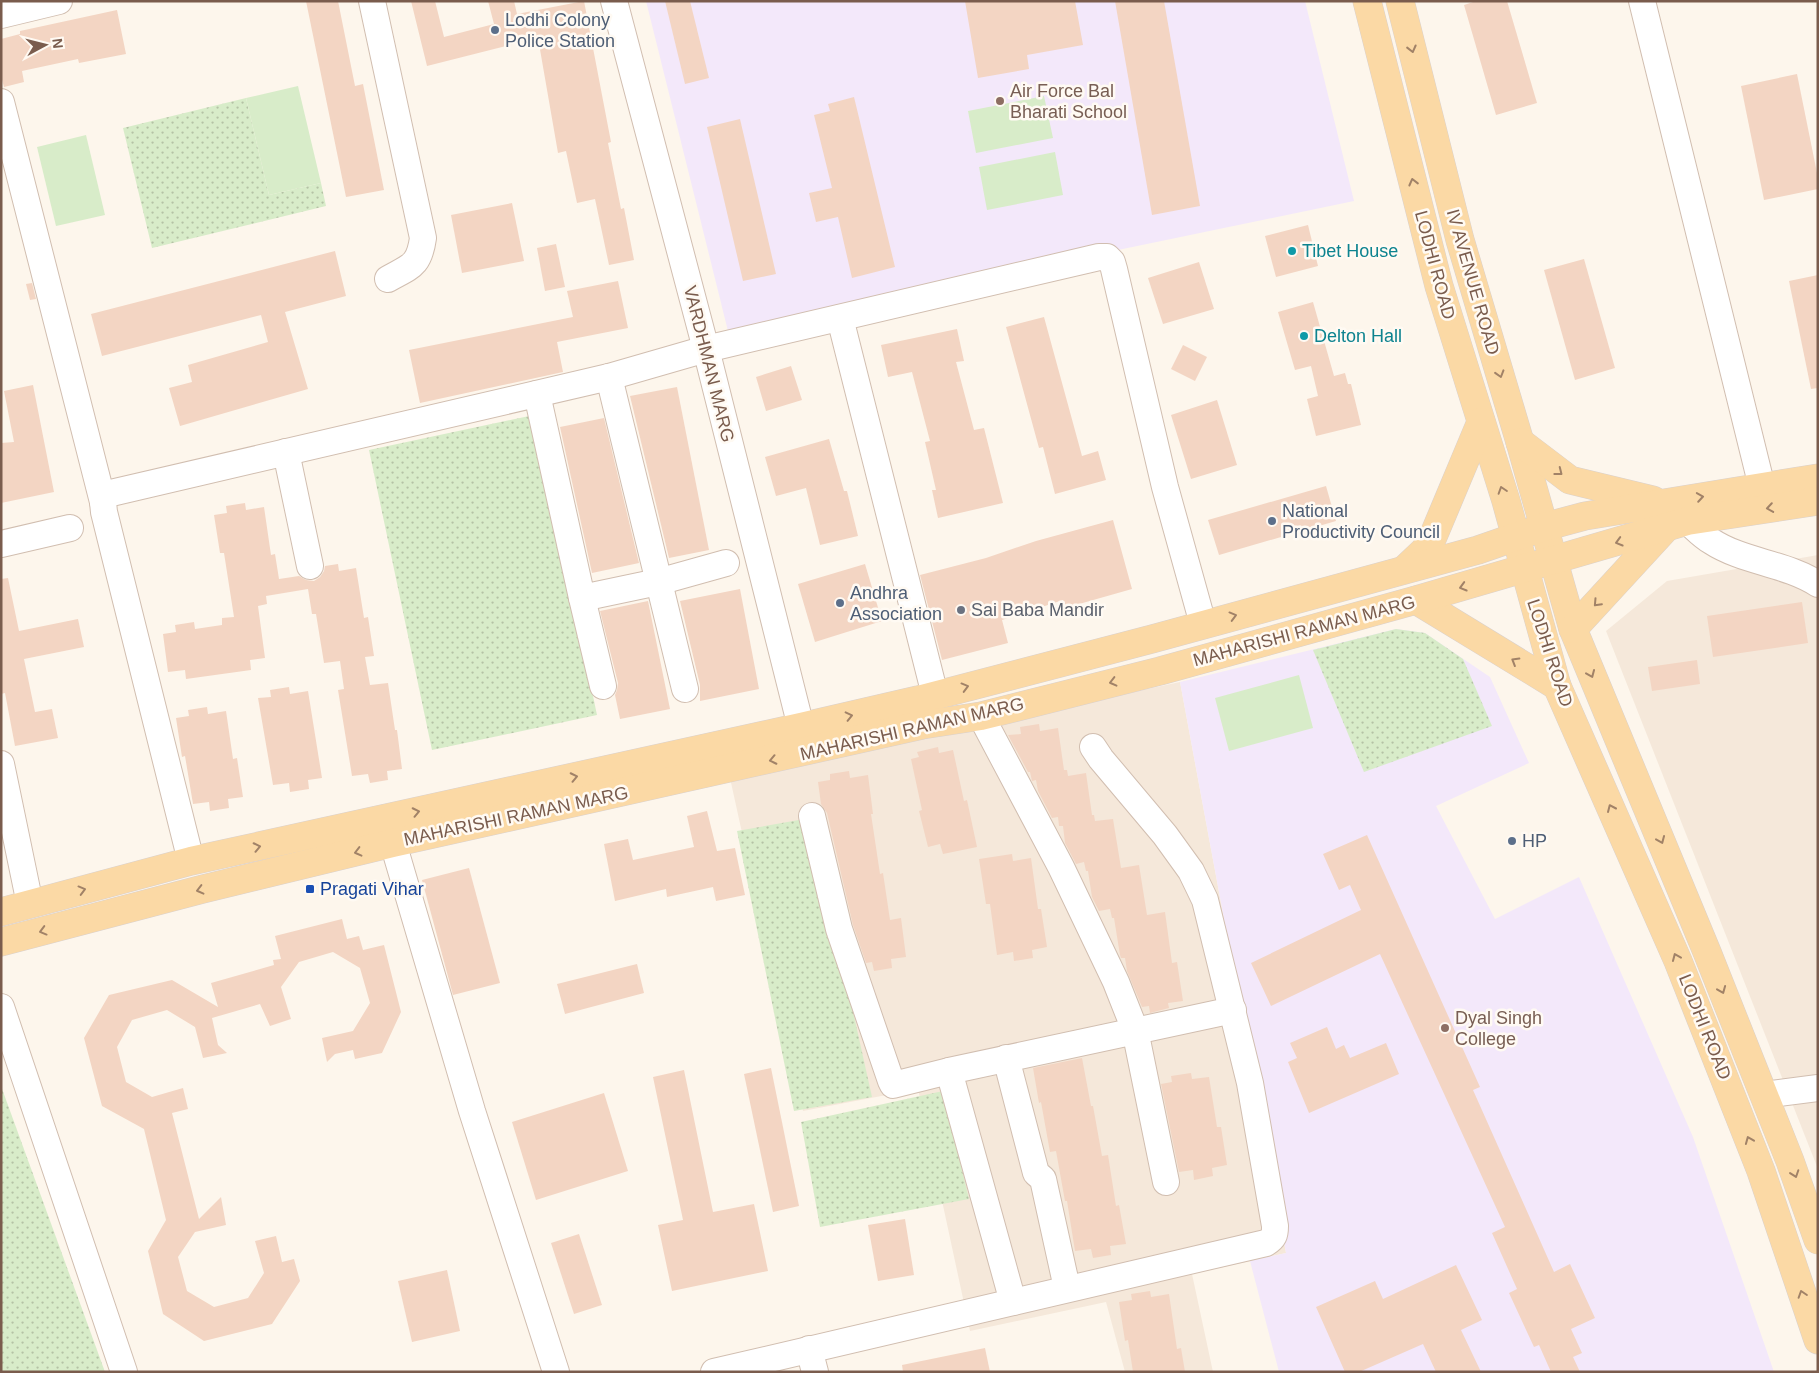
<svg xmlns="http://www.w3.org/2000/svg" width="1819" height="1373" font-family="Helvetica,sans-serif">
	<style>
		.residential { fill: #f5e8da }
		.education { fill: #f3e8fa }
		.grass { fill: url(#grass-dots) }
		.pitch { fill: #d8ecc9 }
		.building { fill: #f3d5c3 }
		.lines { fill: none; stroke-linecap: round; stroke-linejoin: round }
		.minor-casing { stroke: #d1beb0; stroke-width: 28 }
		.major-casing { stroke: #dad1cd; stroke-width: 29 }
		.minor { stroke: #fff; stroke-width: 26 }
		.major { stroke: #fbd9a5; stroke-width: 28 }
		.oneway { stroke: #a18267 }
		.service-dot { fill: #5c6f8a; stroke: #fffaf3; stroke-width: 2 }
		.education-dot { fill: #8d6e63; stroke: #fffaf3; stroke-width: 2 }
		.culture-dot { fill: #0f9aa8; stroke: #fffaf3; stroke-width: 2 }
		.worship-dot { fill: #6b7280; stroke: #fffaf3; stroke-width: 2 }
		.transit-dot { fill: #1a4fb4; stroke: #fffaf3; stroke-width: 2 }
		.labels { text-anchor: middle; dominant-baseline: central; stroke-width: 5; stroke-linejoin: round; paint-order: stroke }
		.service-label { font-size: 18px; fill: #4e5e75; stroke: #fffaf3; text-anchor: start }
		.education-label { font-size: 18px; fill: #785e54; stroke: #fffaf3; text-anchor: start }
		.culture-label { font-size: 18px; fill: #0d838f; stroke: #fffaf3; text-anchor: start }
		.street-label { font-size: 18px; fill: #7a5c4d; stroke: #fffaf3 }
		.worship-label { font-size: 18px; fill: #5b616d; stroke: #fffaf3; text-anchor: start }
		.transit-label { font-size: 18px; fill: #164399; stroke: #fffaf3; text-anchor: start }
	</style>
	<defs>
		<pattern id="grass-dots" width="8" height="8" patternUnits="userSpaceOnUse" patternTransform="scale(1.25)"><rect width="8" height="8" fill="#d8ecc9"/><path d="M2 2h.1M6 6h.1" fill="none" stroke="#b4c2a5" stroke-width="1.8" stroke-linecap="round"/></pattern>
	</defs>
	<rect width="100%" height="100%" fill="#fdf6ec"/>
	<!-- residential -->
	<g class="residential">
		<polygon points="1818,555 1818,1169 1606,631 1667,581"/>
		<polygon points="1180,682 1286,1253 1192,1274 1213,1372 1125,1372 1106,1302 970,1331 918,1089 803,1111 730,778"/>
	</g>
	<!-- education -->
	<g class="education">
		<polygon points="646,1 1305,1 1354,201 728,331"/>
		<polygon points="1396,629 1425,633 1490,677 1529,763 1436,806 1495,919 1579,877 1693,1137 1774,1372 1279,1372 1250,1261 1286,1253 1180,682"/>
	</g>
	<!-- grass -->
	<g class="grass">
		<polygon points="246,98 269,195 321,183 326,206 152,248 123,128"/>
		<polygon points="534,415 597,715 432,750 369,450"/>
		<polygon points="1396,629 1425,633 1463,659 1492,726 1364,772 1313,650"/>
		<polygon points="810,818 872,1097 794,1111 737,831"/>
		<polygon points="1,1086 105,1372 1,1372"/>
		<polygon points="943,1091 969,1199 820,1227 801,1122"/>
	</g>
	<!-- pitch -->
	<g class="pitch">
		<polygon points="298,86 321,183 269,195 246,98"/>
		<polygon points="1044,96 1053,138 976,153 968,111"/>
		<polygon points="86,135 105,215 56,226 37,147"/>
		<polygon points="1055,152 1063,195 987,210 979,167"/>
		<polygon points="1299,675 1313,728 1229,751 1215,698"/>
	</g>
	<!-- building -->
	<g class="building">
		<polygon points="306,1 338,1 355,86 363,84 384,190 346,197"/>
		<polygon points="411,1 435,1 444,37 494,24 488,1 514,1 517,14 584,1 611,142 608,143 621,209 624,208 634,260 609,265 595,199 577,203 566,151 558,153 538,38 427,66"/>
		<polygon points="665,1 690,1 709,78 685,84"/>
		<polygon points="965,1 1075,1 1083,45 1027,55 1029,69 978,78"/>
		<polygon points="1115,1 1164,1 1200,206 1152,215"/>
		<polygon points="1476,1 1507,1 1537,103 1496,115 1464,5"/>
		<polygon points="117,10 126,54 79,63 78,59 22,71 24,82 4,87 1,76 1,39 20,34 20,31"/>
		<polygon points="1797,74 1818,178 1818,189 1764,200 1741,86"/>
		<polygon points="854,97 895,267 852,278 838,217 816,222 809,193 832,188 814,115 830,111 828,104"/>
		<polygon points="740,119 776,274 743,281 707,127"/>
		<polygon points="512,203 524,261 462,273 451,215"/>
		<polygon points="1308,225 1318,266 1276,277 1265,236"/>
		<polygon points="556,244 565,287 545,291 537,248"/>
		<polygon points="335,251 346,296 285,312 308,389 180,426 169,388 192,382 188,365 268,342 261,315 102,356 91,314"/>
		<polygon points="1584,259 1615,368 1575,380 1544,270"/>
		<polygon points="1199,262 1214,309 1163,324 1148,278"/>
		<polygon points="1818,275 1818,388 1811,389 1789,281"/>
		<polygon points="618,281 628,328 557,342 563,372 420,403 409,350 573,317 567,291"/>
		<polygon points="32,283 36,299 30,300 26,284"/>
		<polygon points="1313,302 1334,376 1345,373 1348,384 1351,384 1361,425 1316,436 1307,399 1318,396 1311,366 1295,370 1278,312"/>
		<polygon points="1044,317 1082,456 1098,451 1106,480 1055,494 1043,447 1039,448 1006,327"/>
		<polygon points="957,329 964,361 956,362 974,430 984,428 1003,503 938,518 932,490 936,490 925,442 930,441 912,372 888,377 881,345"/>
		<polygon points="1183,345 1207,357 1195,381 1171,369"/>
		<polygon points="791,366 802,400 766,411 756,377"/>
		<polygon points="33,385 54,492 1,503 1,443 14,442 4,391"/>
		<polygon points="677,387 709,550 669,558 630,396"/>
		<polygon points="1217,400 1237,465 1191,479 1171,415"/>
		<polygon points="604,418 639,563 592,573 560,427"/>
		<polygon points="829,439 844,491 847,491 858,536 820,545 806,488 776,496 765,457"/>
		<polygon points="1326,486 1336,521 1219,555 1208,520"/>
		<polygon points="245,503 246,510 264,507 271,555 275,554 279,579 299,576 306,580 314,581 320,577 324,571 325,566 338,564 339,571 356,568 364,618 368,617 374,656 365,657 370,685 388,683 395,730 397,730 402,769 387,771 388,780 370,783 368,774 352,776 338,690 344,689 340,661 324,663 316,614 312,614 308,589 266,596 267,604 258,606 265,658 250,660 251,670 186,679 185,670 168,672 163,634 176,632 175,625 194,622 195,629 222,625 222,618 234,617 224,553 220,553 214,515 227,513 226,506"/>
		<polygon points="1113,520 1132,589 1065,608 1063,600 1002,620 1008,643 942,660 920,575 986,558 1036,541"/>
		<polygon points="865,564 882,621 815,642 798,584"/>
		<polygon points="8,578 19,631 78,619 84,647 24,659 35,712 52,709 58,738 15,746 5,693 1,694 1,579"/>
		<polygon points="740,589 759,689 700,701 700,685 680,601"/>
		<polygon points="648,601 670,709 620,719 615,695 617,690 618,683 600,611"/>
		<polygon points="1802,602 1808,643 1713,657 1707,616"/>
		<polygon points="1697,660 1700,684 1652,691 1648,667"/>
		<polygon points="289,687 290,694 308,691 322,778 308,780 309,789 290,792 289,783 273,785 258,698 271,697 270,690"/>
		<polygon points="207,707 208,714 226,711 233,759 237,758 243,797 228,799 229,808 210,811 209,802 193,804 185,756 182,757 176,718 189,716 188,710"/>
		<polygon points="1039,724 1040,731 1058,728 1064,770 1067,770 1068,776 1086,773 1092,815 1094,815 1095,821 1113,819 1121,868 1139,865 1147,915 1165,912 1172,963 1177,962 1183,1001 1168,1003 1169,1008 1150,1013 1149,1006 1142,1007 1127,971 1125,958 1121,958 1120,955 1114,918 1112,918 1110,909 1099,911 1092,897 1088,871 1086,871 1084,862 1076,864 1065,843 1063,826 1059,826 1058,817 1052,818 1038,791 1036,780 1032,781 1030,772 1028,772 1008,735 1021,734 1020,727"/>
		<polygon points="938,747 939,753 953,750 964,801 967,800 977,847 943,854 940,844 928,847 919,811 922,810 911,759 919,757 917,752"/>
		<polygon points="849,771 850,778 868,775 873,814 871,814 880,874 883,873 890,920 901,918 906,957 891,959 892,968 874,971 872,962 866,963 853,925 827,813 821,804 818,782 830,780 830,774"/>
		<polygon points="707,811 717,851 735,848 745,895 716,901 713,887 667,897 666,889 615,901 604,844 628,839 633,860 694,847 687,816"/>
		<polygon points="1367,835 1480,1087 1473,1090 1554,1272 1570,1264 1595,1318 1571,1329 1582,1353 1573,1357 1580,1372 1551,1372 1539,1345 1534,1347 1509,1293 1517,1289 1492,1233 1505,1227 1380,954 1271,1006 1251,963 1361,910 1350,885 1339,890 1323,854"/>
		<polygon points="1012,854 1013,861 1031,858 1038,909 1041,909 1047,947 1032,950 1033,958 1014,961 1013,952 997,955 990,904 986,904 979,859"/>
		<polygon points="469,868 500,983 453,995 422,880"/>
		<polygon points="342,919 347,939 359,936 363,950 384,945 401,1012 382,1053 355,1059 353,1050 335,1054 327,1062 322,1038 353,1031 370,1003 360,968 333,952 299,962 281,987 291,1019 270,1026 260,1004 212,1018 218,1045 227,1053 203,1058 195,1027 167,1010 132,1020 117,1047 126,1082 152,1097 183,1088 188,1109 172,1113 199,1219 221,1197 226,1225 195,1232 178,1257 187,1291 214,1307 248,1298 264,1273 255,1241 276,1236 282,1262 294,1259 300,1281 272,1324 204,1341 163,1314 148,1251 166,1220 144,1129 102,1106 84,1038 109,995 172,980 218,1007 211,983 274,965 273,960 281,959 275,936"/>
		<polygon points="637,964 644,993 565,1014 557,984"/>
		<polygon points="1327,1027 1336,1049 1344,1045 1350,1058 1386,1043 1399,1074 1309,1113 1288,1062 1297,1058 1290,1043"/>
		<polygon points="1082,1058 1091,1106 1093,1106 1102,1156 1108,1155 1116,1206 1119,1205 1126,1244 1110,1246 1111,1255 1093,1258 1091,1249 1075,1251 1067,1201 1065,1201 1056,1151 1050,1152 1041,1102 1039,1103 1033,1068"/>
		<polygon points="771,1068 799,1206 773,1212 744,1074"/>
		<polygon points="684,1070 713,1212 754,1204 768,1271 672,1291 658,1225 683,1220 653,1077"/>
		<polygon points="1191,1073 1192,1079 1209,1077 1217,1127 1221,1127 1227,1165 1212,1168 1213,1176 1194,1180 1193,1170 1179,1172 1161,1084 1172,1082 1171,1076"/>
		<polygon points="604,1093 628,1171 536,1200 512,1122"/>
		<polygon points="905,1219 914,1275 878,1281 868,1225"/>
		<polygon points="579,1234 602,1305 574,1314 551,1243"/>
		<polygon points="1456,1265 1482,1320 1461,1330 1481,1372 1436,1372 1423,1344 1359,1372 1345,1372 1316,1307 1375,1281 1383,1299"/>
		<polygon points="447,1270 460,1331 412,1342 398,1281"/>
		<polygon points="1150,1291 1151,1297 1169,1294 1177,1349 1181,1348 1185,1372 1133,1372 1128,1340 1125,1341 1119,1302 1132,1300 1131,1294"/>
		<polygon points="985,1348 990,1372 903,1372 902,1365"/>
	</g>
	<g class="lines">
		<defs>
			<g id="minor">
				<path d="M372,1l51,237c-4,28 -12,28 -35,41"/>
				<polyline points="614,1 706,349 801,727"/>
				<polyline points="1642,1 1762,487"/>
				<polyline points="1,15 59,1"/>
				<polyline points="1,102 103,502"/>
				<polyline points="840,318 935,695"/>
				<polyline points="609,377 685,689"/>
				<polyline points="537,394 582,598 658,582 726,563"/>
				<polyline points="286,452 310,566"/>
				<path d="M1687,521c8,7 15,15 24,20 32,21 74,22 107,43"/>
				<polyline points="1,544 70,528"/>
				<polyline points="582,598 603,686"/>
				<polyline points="981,716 1061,867 1116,982 1135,1030 1166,1182"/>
				<polyline points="1,764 30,904"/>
				<polyline points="812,816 839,929 891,1081 893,1085 949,1071 1233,1010"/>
				<polyline points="393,843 472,1111 556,1372"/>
				<polyline points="191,861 104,512 103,502 105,496 111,493 609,377 706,349 1099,257 1107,257 1112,262 1114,269 1165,487 1203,624"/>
				<polyline points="1,1007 124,1372"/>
				<polyline points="1006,1058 1036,1173 1043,1179 1067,1288"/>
				<polyline points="949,1071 1013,1302"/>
				<polyline points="1764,1095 1818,1088"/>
				<polyline points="809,1349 815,1372"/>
				<path d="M714,1372l552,-129c8,-5 9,-8 9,-17l-25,-143 -45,-183 -14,-29 -26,-36 -64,-76 -8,-12"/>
			</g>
			<g id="major">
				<polyline points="1367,1 1439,286 1506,501 1557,686 1678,961 1761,1171 1818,1340"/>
				<polyline points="1400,1 1460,240 1520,442 1573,629 1707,952 1790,1161 1818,1240"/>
				<polyline points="1520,442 1570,480 1653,500"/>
				<polyline points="1405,569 1424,551 1432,539 1481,422"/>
				<polyline points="1416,600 1557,686"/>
				<polyline points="1573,629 1665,529"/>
				<polyline points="1,912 191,861 801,727 918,700 1152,639 1478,550 1544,527 1585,516 1818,478"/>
				<polyline points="1,942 203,889 393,843 922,725 981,716 1160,671 1416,600 1687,521 1818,501"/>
			</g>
		</defs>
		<!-- minor casing -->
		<use href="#minor" class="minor-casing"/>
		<!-- major casing -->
		<use href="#major" class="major-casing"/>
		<!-- minor -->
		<use href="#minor" class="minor"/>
		<!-- major -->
		<use href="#major" class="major"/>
	</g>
	<!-- one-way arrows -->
	<defs><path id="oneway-chevron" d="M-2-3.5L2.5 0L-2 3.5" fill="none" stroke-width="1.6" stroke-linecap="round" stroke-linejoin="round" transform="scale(1.25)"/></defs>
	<g class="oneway">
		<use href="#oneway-chevron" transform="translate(1412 49) rotate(76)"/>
		<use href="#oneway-chevron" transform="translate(1413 182) rotate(-104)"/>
		<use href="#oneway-chevron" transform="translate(1500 374) rotate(73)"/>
		<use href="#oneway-chevron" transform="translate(1559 472) rotate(38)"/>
		<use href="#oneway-chevron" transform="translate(1502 490) rotate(-108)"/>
		<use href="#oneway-chevron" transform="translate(1700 497) rotate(-9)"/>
		<use href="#oneway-chevron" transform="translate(1770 508) rotate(171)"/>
		<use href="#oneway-chevron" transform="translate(1619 542) rotate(164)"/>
		<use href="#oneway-chevron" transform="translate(1463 587) rotate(164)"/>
		<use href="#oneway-chevron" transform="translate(1597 603) rotate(133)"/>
		<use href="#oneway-chevron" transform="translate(1233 616) rotate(-15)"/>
		<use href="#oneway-chevron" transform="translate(1515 661) rotate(-149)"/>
		<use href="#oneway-chevron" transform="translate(1591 674) rotate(67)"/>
		<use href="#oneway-chevron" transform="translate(1113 682) rotate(166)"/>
		<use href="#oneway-chevron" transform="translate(965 687) rotate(-15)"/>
		<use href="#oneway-chevron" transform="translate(849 716) rotate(-13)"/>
		<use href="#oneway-chevron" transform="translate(773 760) rotate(168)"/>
		<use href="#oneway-chevron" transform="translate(574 777) rotate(-12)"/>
		<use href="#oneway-chevron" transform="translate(1611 808) rotate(-114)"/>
		<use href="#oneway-chevron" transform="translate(416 812) rotate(-12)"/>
		<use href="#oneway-chevron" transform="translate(1661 840) rotate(67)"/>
		<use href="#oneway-chevron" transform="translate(257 847) rotate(-12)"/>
		<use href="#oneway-chevron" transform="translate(358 852) rotate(166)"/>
		<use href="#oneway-chevron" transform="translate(82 890) rotate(-15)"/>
		<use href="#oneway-chevron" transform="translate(200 890) rotate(166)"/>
		<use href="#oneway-chevron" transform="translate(43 931) rotate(165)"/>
		<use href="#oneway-chevron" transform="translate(1676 957) rotate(-113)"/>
		<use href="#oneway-chevron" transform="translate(1722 990) rotate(68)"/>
		<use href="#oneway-chevron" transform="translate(1749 1140) rotate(-112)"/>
		<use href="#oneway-chevron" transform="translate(1795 1174) rotate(71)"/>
		<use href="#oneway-chevron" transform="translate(1802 1294) rotate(-108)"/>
	</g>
	<!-- markers -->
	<g class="service-dot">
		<circle cx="495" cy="30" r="5"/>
		<circle cx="1272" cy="521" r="5"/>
		<circle cx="840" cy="603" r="5"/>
		<circle cx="1512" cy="841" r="5"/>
	</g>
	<g class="education-dot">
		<circle cx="1000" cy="101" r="5"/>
		<circle cx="1445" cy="1028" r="5"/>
	</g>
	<g class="culture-dot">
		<circle cx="1292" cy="251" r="5"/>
		<circle cx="1304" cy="336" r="5"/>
	</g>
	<circle class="worship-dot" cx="961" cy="610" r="5"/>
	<rect class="transit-dot" x="305" y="884" width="10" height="10" rx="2.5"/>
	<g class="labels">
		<!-- service labels -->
		<g class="service-label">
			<text x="505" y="20">Lodhi Colony<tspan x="505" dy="21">Police Station</tspan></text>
			<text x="1282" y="511">National<tspan x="1282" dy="21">Productivity Council</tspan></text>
			<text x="850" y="593">Andhra<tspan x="850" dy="21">Association</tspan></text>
			<text x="1522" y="841">HP</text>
		</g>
		<!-- education labels -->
		<g class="education-label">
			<text x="1010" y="91">Air Force Bal<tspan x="1010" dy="21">Bharati School</tspan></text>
			<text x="1455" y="1018">Dyal Singh<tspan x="1455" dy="21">College</tspan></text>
		</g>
		<!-- culture labels -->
		<g class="culture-label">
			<text x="1302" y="251">Tibet House</text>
			<text x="1314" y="336">Delton Hall</text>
		</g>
		<!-- street labels -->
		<g class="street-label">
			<text transform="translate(1435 265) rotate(75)">LODHI ROAD</text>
			<text transform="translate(1473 282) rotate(74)">IV AVENUE ROAD</text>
			<text transform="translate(709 364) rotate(76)">VARDHMAN MARG</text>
			<text transform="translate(1304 631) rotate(-15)">MAHARISHI RAMAN MARG</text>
			<text transform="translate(1550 653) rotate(72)">LODHI ROAD</text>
			<text transform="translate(912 729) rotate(-13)">MAHARISHI RAMAN MARG</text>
			<text transform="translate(516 816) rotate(-12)">MAHARISHI RAMAN MARG</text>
			<text transform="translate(1705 1027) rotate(68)">LODHI ROAD</text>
		</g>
		<!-- worship labels -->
		<g class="worship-label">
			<text x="971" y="610">Sai Baba Mandir</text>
		</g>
		<!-- transit labels -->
		<g class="transit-label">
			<text x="320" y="889">Pragati Vihar</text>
		</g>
	</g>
	<!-- border -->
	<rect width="1819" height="1373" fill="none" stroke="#7a5c4d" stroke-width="5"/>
	<!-- north arrow -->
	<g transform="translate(45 45) rotate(83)" stroke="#fffaf3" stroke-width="4" paint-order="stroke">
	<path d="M0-4L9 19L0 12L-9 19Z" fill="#7a5c4d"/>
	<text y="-8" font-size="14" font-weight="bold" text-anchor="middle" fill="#7a5c4d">N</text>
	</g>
</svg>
